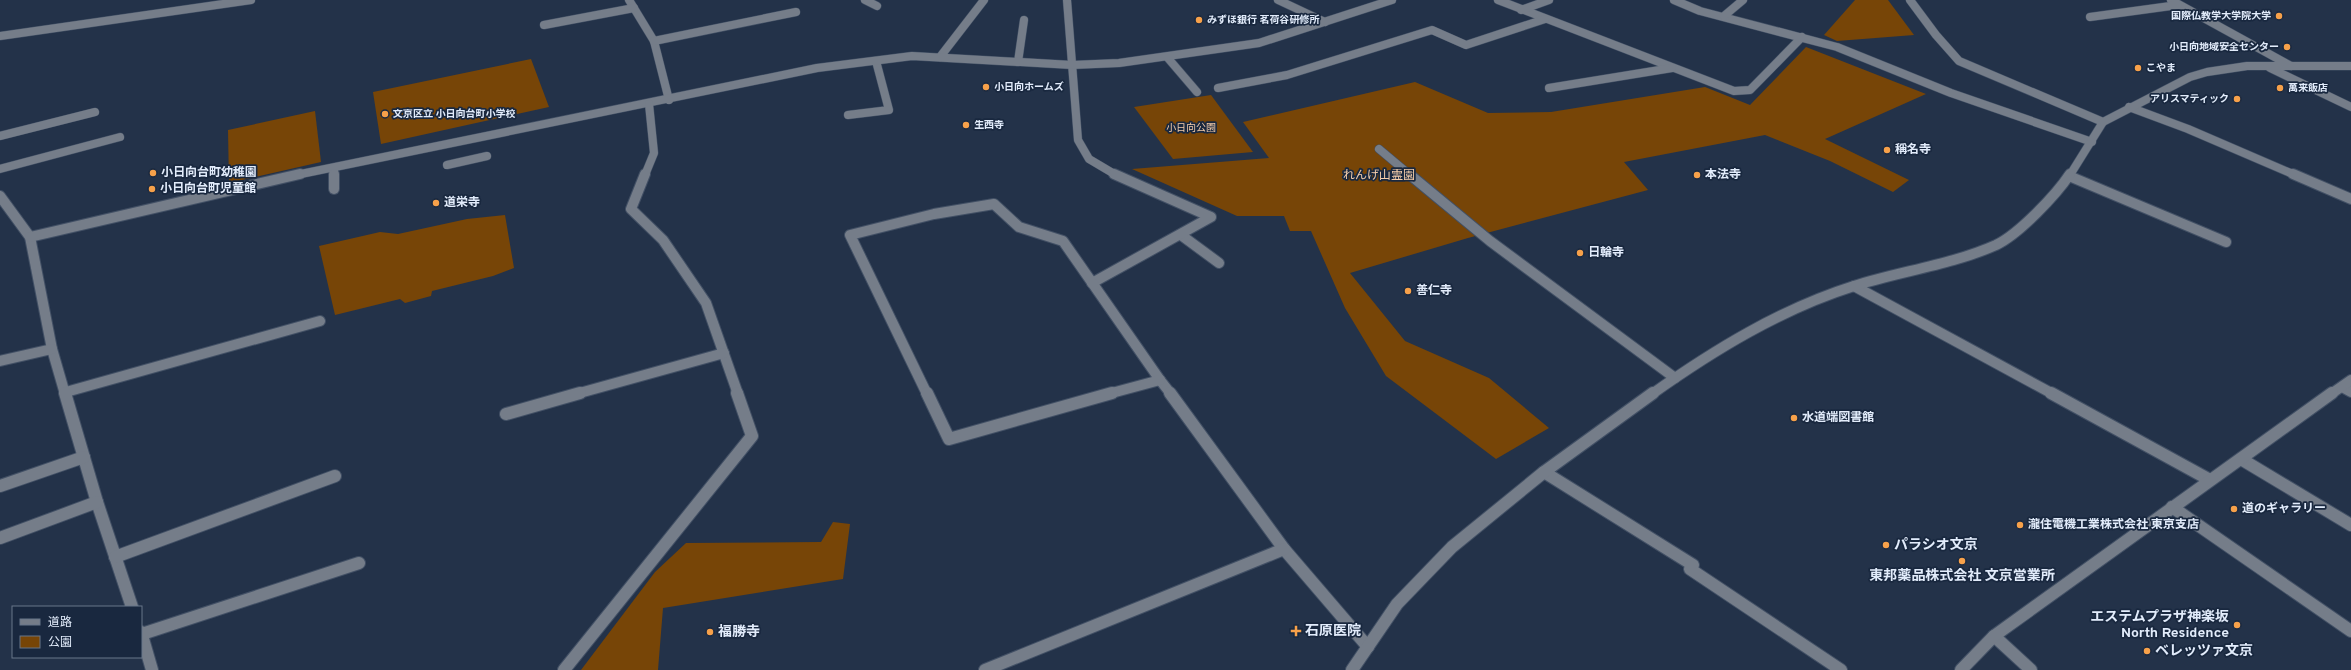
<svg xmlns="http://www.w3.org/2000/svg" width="2351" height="670" font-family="Overpass,'Noto Sans JP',sans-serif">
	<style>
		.green { fill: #774507 }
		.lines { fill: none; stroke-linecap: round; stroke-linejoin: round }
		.minor-far2-casing { stroke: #425065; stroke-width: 9 }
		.minor-far1-casing { stroke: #425065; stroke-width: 12 }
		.minor-casing { stroke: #425065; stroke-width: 14 }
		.minor-far2 { stroke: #757d89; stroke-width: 8 }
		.minor-far1 { stroke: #757d89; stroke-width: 10 }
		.minor { stroke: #757d89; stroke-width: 12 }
		.poi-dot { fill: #f7a14a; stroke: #19283f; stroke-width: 1.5 }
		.labels { text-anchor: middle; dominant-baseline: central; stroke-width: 3.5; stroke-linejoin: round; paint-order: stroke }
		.far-poi-label { font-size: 10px; font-weight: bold; fill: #e2ecfb; stroke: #19283f; text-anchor: start }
		.far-park-label { font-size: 10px; fill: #f5ceab; stroke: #19283f }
		.poi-label { font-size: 12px; font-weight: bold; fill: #e2ecfb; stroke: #19283f; text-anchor: start }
		.park-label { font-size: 12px; fill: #f5ceab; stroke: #19283f }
		.near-poi-label { font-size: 14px; font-weight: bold; fill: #e2ecfb; stroke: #19283f; text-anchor: start }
	</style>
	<rect width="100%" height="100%" fill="#233249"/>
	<!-- green -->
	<g class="green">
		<polygon points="1855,0 1888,0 1914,35 1837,41 1824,35"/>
		<polygon points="1806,47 1926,94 1825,139 1909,180 1893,192 1830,161 1765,135 1624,162 1648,190 1468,238 1350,273 1405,341 1489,378 1549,428 1496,459 1386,376 1345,308 1311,231 1290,231 1284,216 1237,216 1132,169 1269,158 1243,122 1415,82 1488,113 1551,112 1705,87 1750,105"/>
		<polygon points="531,59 549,107 381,144 373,92"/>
		<polygon points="1211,95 1253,152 1173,159 1134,107"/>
		<polygon points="315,111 321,162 229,183 228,130"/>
		<polygon points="505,215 514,268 493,276 432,291 431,296 405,303 400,299 335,315 319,246 380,232 398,234 467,219"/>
		<polygon points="833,522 850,524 843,579 663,608 658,670 581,670 655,572 686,543 821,542"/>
	</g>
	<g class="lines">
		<defs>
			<g id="minor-far2">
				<polyline points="629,0 654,41 669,100"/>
				<polyline points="865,0 877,6"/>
				<polyline points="1067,0 1078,140 1089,159 1116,175"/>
				<polyline points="1278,0 1325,22"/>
				<polyline points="1498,0 1734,91 1750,90 1802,37"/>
				<polyline points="1674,0 1700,11 1837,47 1951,93 2092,142"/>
				<polyline points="1910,0 1936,35 1959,61 2103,122"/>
				<polyline points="2171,0 2291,66"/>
				<polyline points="1521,10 1549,0"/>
				<polyline points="1724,16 1743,0"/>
				<polyline points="2090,17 2178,5"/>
				<polyline points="544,25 634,8"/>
				<polyline points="0,36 251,0"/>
				<polyline points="654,41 796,12"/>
				<polyline points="940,57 984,0"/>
				<polyline points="1167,57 1197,92"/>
				<polyline points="1018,62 1024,20"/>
				<polyline points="2270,68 2351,107"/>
				<polyline points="1218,88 1287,75 1432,30 1466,45 1545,19"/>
				<polyline points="1549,88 1672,68"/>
				<polyline points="2129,107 2188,129 2295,175"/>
				<polyline points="848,115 889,110 876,61"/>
				<polyline points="0,136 95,112"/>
				<polyline points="1379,149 1410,175"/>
				<polyline points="447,165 487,156"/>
				<polyline points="334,168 334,175"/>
				<polyline points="0,169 120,137"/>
				<polyline points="296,175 817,68 912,56 1072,65 1119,63 1259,43 1392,0"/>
				<polyline points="645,175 654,153 649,104"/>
				<polyline points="2070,175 2103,122 2190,77 2207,72 2247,66 2351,66"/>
			</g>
			<g id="minor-far1">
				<polyline points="334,174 334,189"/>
				<polyline points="645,174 631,209 663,240 706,303 738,394"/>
				<polyline points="1409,174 1490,241 1675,378"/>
				<polyline points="2293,174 2351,199"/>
				<polyline points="2069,176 2226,242"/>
				<polyline points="0,196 30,237 52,349 65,394"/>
				<polyline points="1181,235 1219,263"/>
				<polyline points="30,237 300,174"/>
				<polyline points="1092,283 1211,217 1114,174"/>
				<polyline points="1854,286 2053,394"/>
				<polyline points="0,361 52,349"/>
				<polyline points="1160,380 1171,394"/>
				<polyline points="2342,387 2351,392"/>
				<polyline points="66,392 320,321"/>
				<polyline points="576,394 724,353"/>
				<polyline points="927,394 850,235 934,214 994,204 1019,227 1063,241 1160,380"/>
				<polyline points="1108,394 1160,380"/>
				<path d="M1652,394c62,-44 129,-85 202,-108 47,-15 97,-21 142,-41 23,-11 60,-50 74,-71"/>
				<polyline points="2331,394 2351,380"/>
			</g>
			<g id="minor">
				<polyline points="65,393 97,502 132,607"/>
				<polyline points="927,393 949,439 1112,393"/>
				<polyline points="1170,393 1284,549 1368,647"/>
				<polyline points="2051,393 2210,480"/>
				<polyline points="506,414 580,393"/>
				<polyline points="2241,459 2351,525"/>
				<polyline points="1544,472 1693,565 1690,569 1841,670"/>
				<polyline points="0,486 84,457"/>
				<polyline points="2172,507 2351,631"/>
				<polyline points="0,538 97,502"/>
				<polyline points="115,557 335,476"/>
				<polyline points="141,632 152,670"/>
				<polyline points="142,634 359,563"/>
				<polyline points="1994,636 2031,670"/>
				<polyline points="564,670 752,436 737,393"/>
				<polyline points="985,670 1284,549"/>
				<polyline points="1352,670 1397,604 1452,547 1544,472 1653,393"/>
				<polyline points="1961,670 1994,636 2332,393"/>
			</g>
		</defs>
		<!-- minor-far2 casing -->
		<use href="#minor-far2" class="minor-far2-casing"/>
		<!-- minor-far1 casing -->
		<use href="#minor-far1" class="minor-far1-casing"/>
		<!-- minor casing -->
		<use href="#minor" class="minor-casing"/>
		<!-- minor-far2 -->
		<use href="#minor-far2" class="minor-far2"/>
		<!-- minor-far1 -->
		<use href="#minor-far1" class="minor-far1"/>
		<!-- minor -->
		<use href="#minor" class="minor"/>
	</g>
	<!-- markers -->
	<g class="poi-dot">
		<circle cx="2279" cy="16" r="4"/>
		<circle cx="1199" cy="20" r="4"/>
		<circle cx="2287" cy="47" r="4"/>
		<circle cx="2138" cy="68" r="4"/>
		<circle cx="986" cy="87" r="4"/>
		<circle cx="2280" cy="88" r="4"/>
		<circle cx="2237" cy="99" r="4"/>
		<circle cx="385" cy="114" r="4"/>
		<circle cx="966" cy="125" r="4"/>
		<circle cx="1887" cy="150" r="4"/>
		<circle cx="153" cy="173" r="4"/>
		<circle cx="1697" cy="175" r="4"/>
		<circle cx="152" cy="189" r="4"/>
		<circle cx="436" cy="203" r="4"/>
		<circle cx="1580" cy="253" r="4"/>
		<circle cx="1408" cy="291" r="4"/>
		<circle cx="1794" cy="418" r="4"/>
		<circle cx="2234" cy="509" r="4"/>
		<circle cx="2020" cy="525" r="4"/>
		<circle cx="1886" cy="545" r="4"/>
		<circle cx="1962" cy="561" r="4"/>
		<circle cx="2237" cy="625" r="4"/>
		<path d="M1294 625h4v4h4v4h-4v4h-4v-4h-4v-4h4z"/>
		<circle cx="710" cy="632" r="4"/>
		<circle cx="2147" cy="651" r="4"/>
	</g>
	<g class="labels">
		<!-- far-poi labels -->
		<g class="far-poi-label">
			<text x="2271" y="16" text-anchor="end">国際仏教学大学院大学</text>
			<text x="1207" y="20">みずほ銀行 茗荷谷研修所</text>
			<text x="2279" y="47" text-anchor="end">小日向地域安全センター</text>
			<text x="2146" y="68">こやま</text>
			<text x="994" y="87">小日向ホームズ</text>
			<text x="2288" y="88">萬来飯店</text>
			<text x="2229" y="99" text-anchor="end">アリスマティック</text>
			<text x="393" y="114">文京区立 小日向台町小学校</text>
			<text x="974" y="125">生西寺</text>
		</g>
		<!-- far-park labels -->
		<g class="far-park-label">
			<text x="1191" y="128">小日向公園</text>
		</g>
		<!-- poi labels -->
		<g class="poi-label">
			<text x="1895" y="150">稱名寺</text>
			<text x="161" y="173">小日向台町幼稚園</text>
			<text x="1705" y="175">本法寺</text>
			<text x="160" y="189">小日向台町児童館</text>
			<text x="444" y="203">道栄寺</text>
			<text x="1588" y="253">日輪寺</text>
			<text x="1416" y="291">善仁寺</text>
			<text x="1802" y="418">水道端図書館</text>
			<text x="2242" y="509">道のギャラリー</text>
			<text x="2028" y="525">瀧住電機工業株式会社 東京支店</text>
		</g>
		<!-- park labels -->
		<g class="park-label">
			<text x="1379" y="176">れんげ山霊園</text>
		</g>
		<!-- near-poi labels -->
		<g class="near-poi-label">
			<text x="1894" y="545">パラシオ文京</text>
			<text x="1962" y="576" text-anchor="middle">東邦薬品株式会社 文京営業所</text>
			<text x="2229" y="617" text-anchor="end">エステムプラザ神楽坂<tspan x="2229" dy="16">North Residence</tspan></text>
			<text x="1305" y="631">石原医院</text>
			<text x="718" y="632">福勝寺</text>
			<text x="2155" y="651">ベレッツァ文京</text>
		</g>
	</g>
	<!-- legend -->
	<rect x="12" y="606" width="130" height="52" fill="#19283f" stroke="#69768a"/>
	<rect x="20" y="619" width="20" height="6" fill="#757d89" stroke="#69768a"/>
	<text x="48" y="626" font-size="12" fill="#e2ecfb">道路</text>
	<rect x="20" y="636" width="20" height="12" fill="#774507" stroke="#69768a"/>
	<text x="48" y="646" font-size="12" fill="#e2ecfb">公園</text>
</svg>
